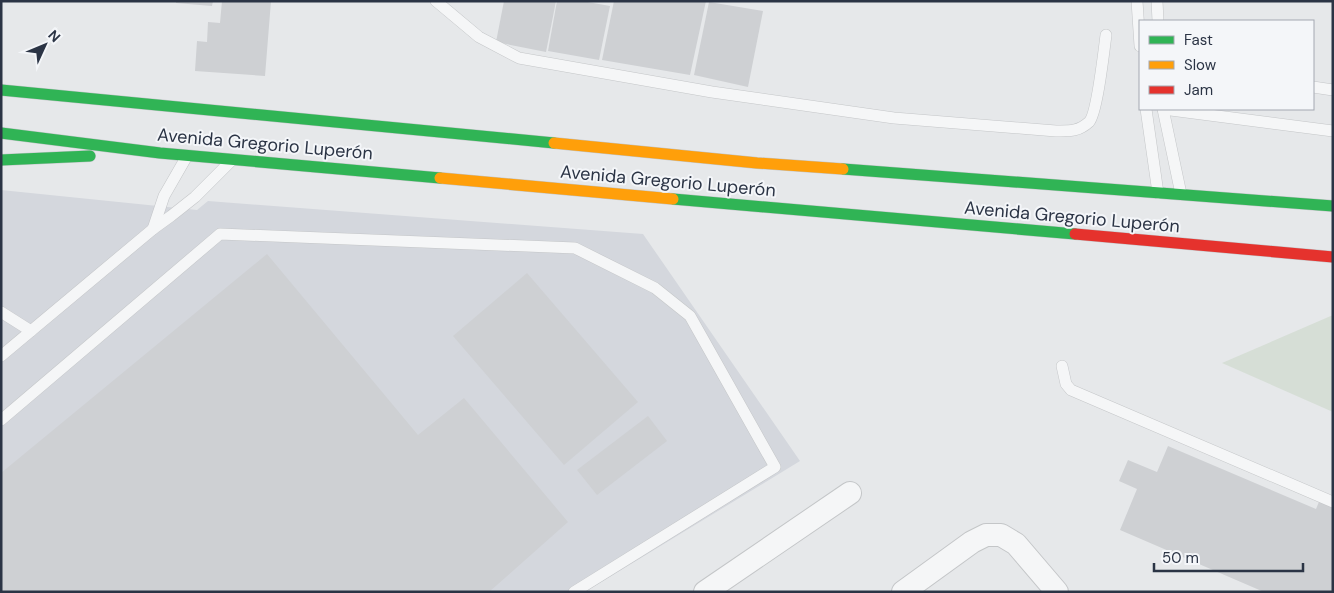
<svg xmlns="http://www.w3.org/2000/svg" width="1334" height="593" font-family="'DM Sans',sans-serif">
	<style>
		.built { fill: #d4d7dd }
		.green { fill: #d6ded6 }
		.building { fill: #ced0d3 }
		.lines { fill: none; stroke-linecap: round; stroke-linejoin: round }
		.lane-casing { stroke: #c4c6c8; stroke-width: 12 }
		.street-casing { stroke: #c4c6c8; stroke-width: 24 }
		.fast-casing { stroke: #c2c5c8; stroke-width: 12 }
		.slow-casing { stroke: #c2c5c8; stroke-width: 12 }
		.jam-casing { stroke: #c2c5c8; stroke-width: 12 }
		.lane { stroke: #f5f6f7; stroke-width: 11 }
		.street { stroke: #f5f6f7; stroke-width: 22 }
		.fast { stroke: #30b455; stroke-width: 11 }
		.slow { stroke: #ff9f0a; stroke-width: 11 }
		.jam { stroke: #e5322d; stroke-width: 11 }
		.labels { text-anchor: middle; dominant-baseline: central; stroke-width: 4; stroke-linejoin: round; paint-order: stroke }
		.street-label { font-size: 18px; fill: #2b3445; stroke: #f4f6f9 }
	</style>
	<rect width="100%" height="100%" fill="#e6e8ea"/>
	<!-- built -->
	<polygon class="built" points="1,190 197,210 208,201 643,234 800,461 585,592 1,592"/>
	<!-- green -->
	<polygon class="green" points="1333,315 1333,412 1222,363"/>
	<!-- building -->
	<g class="building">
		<polygon points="176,1 213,1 212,6 176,3"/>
		<polygon points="222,1 271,1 265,76 195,71 197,41 207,42 208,22 220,23"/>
		<polygon points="504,1 556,1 546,52 496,42"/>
		<polygon points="557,1 582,1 610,6 599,60 548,51"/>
		<polygon points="614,1 706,1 690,75 602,60"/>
		<polygon points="709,2 763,11 748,87 694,75"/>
		<polygon points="267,254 418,435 464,398 568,522 489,592 1,592 1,473"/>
		<polygon points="527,273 638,402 564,465 453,336"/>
		<polygon points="648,416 667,441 597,495 577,470"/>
		<polygon points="1168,446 1316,509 1321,497 1333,502 1333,592 1264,592 1120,530 1137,489 1119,481 1128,460 1157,472"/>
	</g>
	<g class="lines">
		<defs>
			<g id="lane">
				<path d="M436,1l43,36 40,21 193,34 182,26 162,13c13,0 22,1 33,-9 8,-8 15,-72 17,-87"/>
				<polyline points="1137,1 1140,46"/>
				<polyline points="1157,1 1158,21"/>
				<polyline points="1313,87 1333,90"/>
				<polyline points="1146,109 1158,193"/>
				<polyline points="1163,109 1333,131"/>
				<polyline points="1163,109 1181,194"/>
				<polyline points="153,229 164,196 187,156"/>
				<polyline points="1,312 31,331"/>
				<polyline points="1,356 153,229 171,216 195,197 231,161"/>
				<polyline points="1062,366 1066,384 1071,390 1333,502"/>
				<polyline points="1,420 220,234 575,248 655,288 690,316 775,467 574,592"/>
			</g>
			<g id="street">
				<polyline points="705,592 850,493"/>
				<polyline points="903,592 972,542 986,535 1001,535 1016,544 1057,592"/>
			</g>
			<g id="fast">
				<polyline points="1,90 554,143"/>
				<polyline points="1,133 160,153 440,178"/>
				<polyline points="1,160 90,156"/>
				<polyline points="843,169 1333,206"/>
				<polyline points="673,199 1075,234"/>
			</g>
			<g id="slow">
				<polyline points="554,143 757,163 843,169"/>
				<polyline points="440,178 673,199"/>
			</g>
			<polyline id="jam" points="1075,234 1333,257"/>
		</defs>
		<!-- lane casing -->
		<use href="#lane" class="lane-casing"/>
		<!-- street casing -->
		<use href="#street" class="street-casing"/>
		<!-- fast casing -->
		<use href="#fast" class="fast-casing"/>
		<!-- slow casing -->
		<use href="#slow" class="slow-casing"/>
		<!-- jam casing -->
		<use href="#jam" class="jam-casing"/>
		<!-- lane -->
		<use href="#lane" class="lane"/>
		<!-- street -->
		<use href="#street" class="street"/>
		<!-- fast -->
		<use href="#fast" class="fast"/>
		<!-- slow -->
		<use href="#slow" class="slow"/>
		<!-- jam -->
		<use href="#jam" class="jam"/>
	</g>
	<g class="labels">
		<!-- street labels -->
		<g class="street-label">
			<text transform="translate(265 144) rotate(5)">Avenida Gregorio Luperón</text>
			<text transform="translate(668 181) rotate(5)">Avenida Gregorio Luperón</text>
			<text transform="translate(1072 217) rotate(5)">Avenida Gregorio Luperón</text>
		</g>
	</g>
	<!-- border -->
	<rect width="1334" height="593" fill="none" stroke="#2b3445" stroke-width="5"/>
	<!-- legend -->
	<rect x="1139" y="20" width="175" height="90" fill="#f4f6f9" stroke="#a4a8b1"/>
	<rect x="1149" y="36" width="25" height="8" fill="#30b455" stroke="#a4a8b1"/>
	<text x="1184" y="45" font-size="15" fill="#2b3445">Fast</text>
	<rect x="1149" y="61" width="25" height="8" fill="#ff9f0a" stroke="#a4a8b1"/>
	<text x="1184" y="70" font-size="15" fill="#2b3445">Slow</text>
	<rect x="1149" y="86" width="25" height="8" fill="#e5322d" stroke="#a4a8b1"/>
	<text x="1184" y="95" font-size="15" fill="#2b3445">Jam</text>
	<!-- north arrow -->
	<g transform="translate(45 45) rotate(46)" stroke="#f4f6f9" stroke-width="4" paint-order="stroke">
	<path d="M0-4L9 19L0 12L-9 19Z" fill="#2b3445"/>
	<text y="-8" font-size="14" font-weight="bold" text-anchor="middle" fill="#2b3445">N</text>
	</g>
	<!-- scale -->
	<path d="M1154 563v8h149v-8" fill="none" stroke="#2b3445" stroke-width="2.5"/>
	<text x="1162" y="563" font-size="15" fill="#2b3445" stroke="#f4f6f9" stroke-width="4" paint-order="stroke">50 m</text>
</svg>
